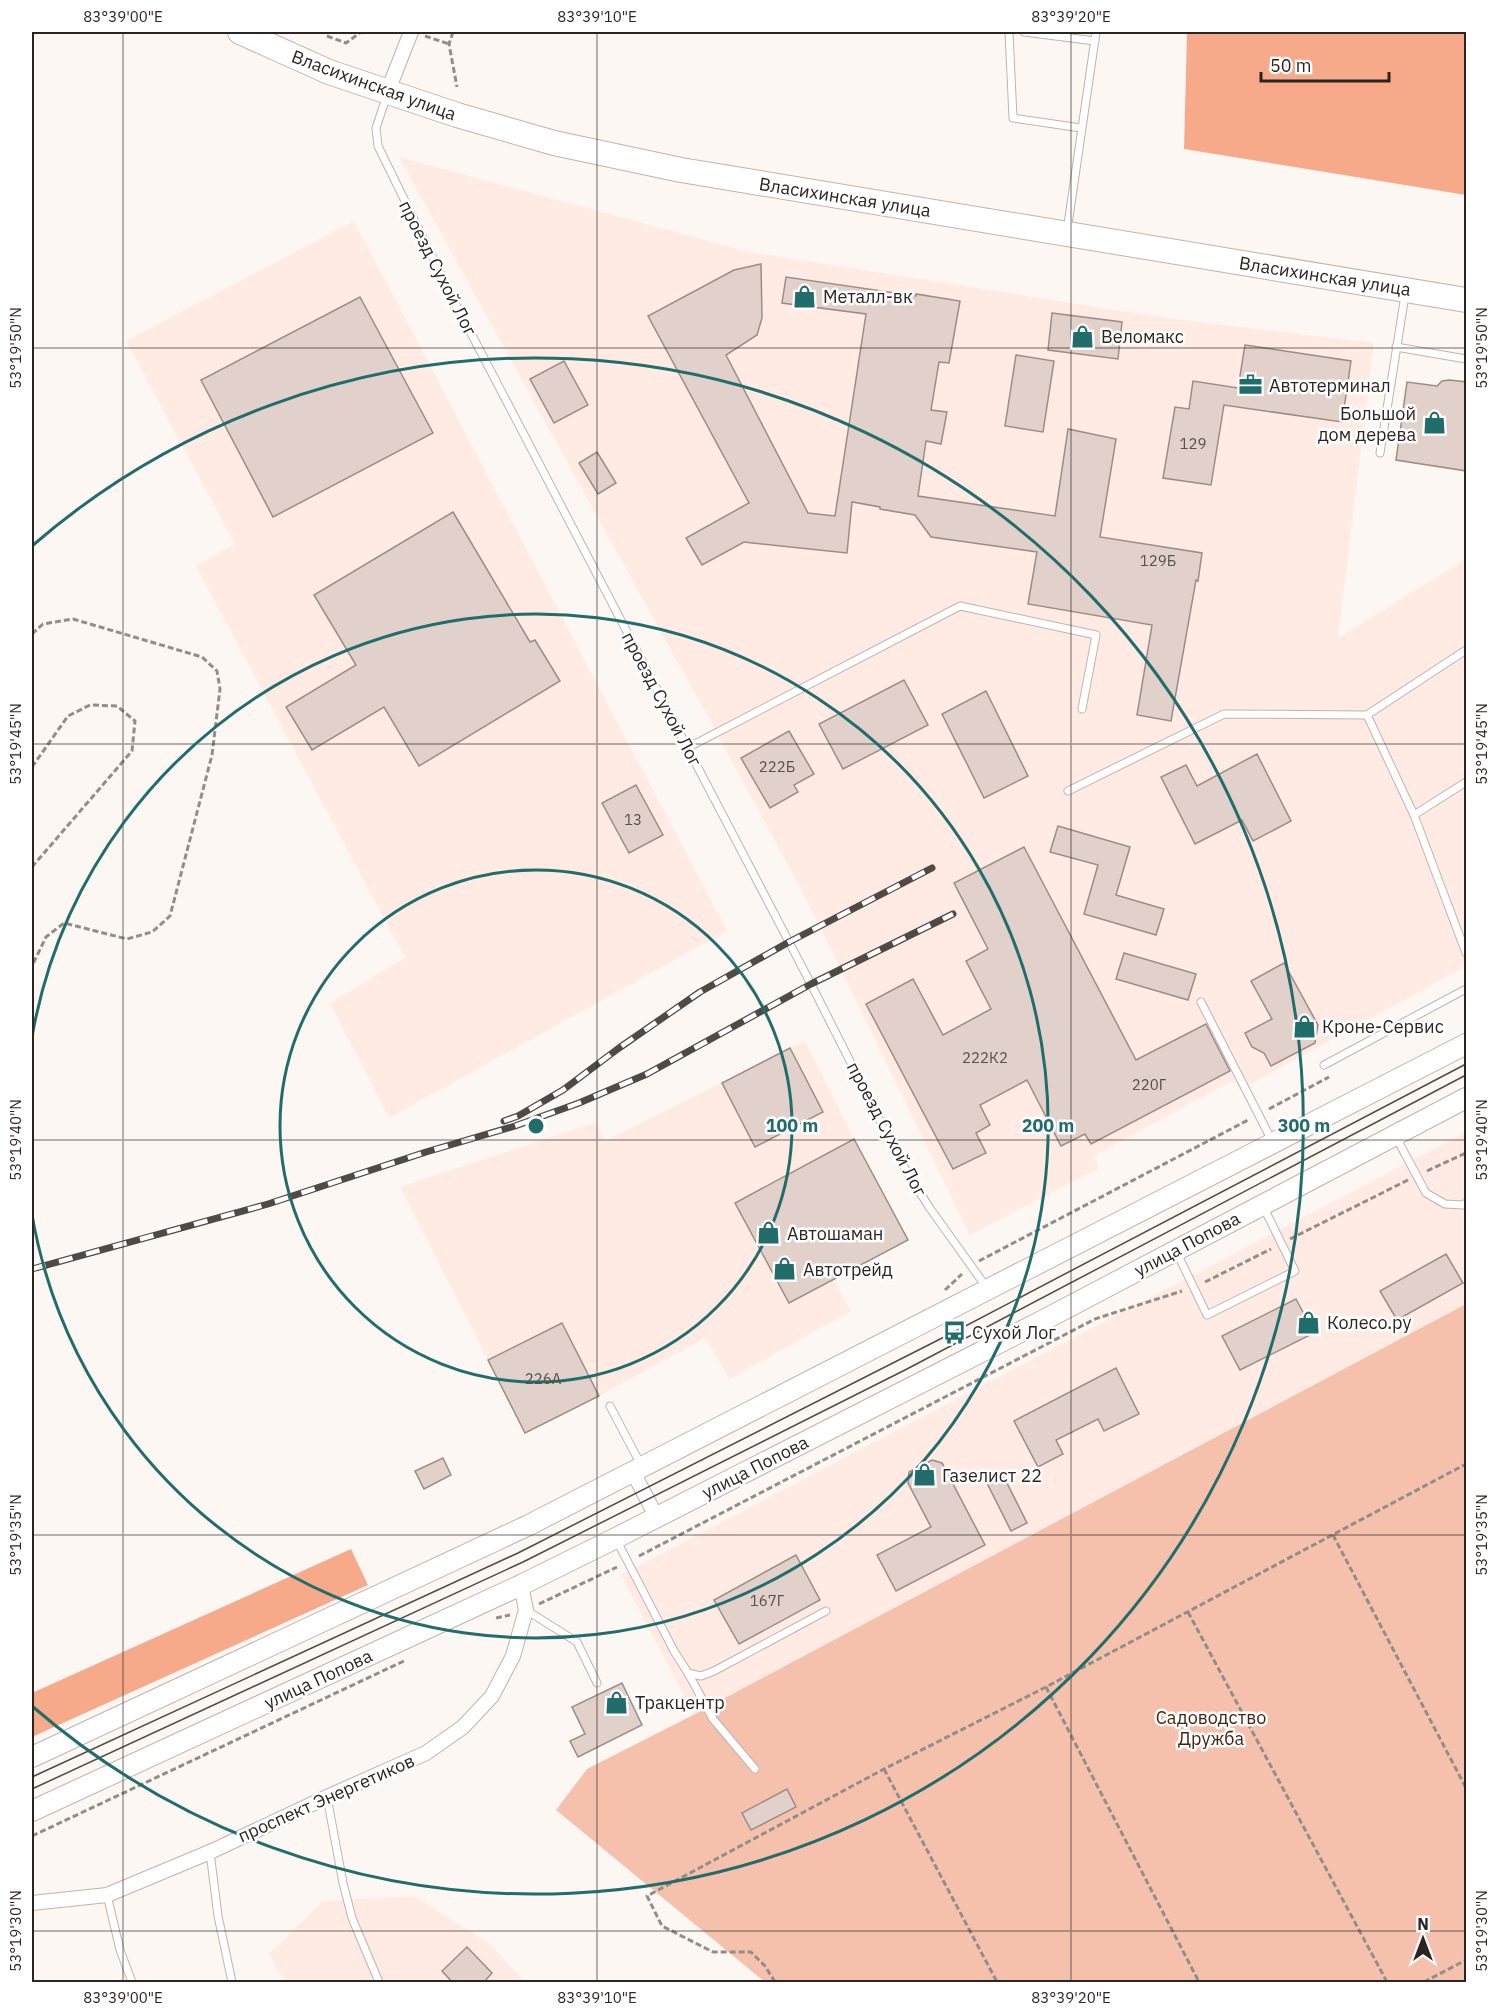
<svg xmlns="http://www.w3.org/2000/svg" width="1498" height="2014" font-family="'IBM Plex Sans',sans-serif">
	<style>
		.built { fill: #ffebe3 }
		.green { fill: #f5c1ac }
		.forest { fill: #f7aa8a }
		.building { fill: #e1d1ca; stroke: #9b8c86; stroke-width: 1.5 }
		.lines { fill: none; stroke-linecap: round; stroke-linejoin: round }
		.service-casing { stroke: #c2b2ac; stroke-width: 9 }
		.minor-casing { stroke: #c2b2ac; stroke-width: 16 }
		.secondary-casing { stroke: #c2b2ac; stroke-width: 22 }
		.trunk-casing { stroke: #c2b2ac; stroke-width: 26 }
		.path { stroke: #938d8a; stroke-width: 3; stroke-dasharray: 6 3; stroke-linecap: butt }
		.service { stroke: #fff; stroke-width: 7 }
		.minor { stroke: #fff; stroke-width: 14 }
		.secondary { stroke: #fff; stroke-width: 20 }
		.trunk { stroke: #fff; stroke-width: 24 }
		.tram { stroke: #504a47; stroke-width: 1.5 }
		.rail-casing { stroke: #504a47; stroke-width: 7 }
		.rail { stroke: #fff; stroke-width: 4.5; stroke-dasharray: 14; stroke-linecap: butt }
		.ticks { fill: none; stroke: #2b2522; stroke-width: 1.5; stroke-opacity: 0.45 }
		.ring { fill: none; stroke: #216d6c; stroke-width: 3 }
		.labels { text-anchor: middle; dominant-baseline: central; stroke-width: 5; stroke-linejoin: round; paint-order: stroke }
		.number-label { font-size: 15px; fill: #58504c }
		.street-label { font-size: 18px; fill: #2b2522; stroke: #fff }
		.poi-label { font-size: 18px; fill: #2b2522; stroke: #fff; text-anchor: start }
		.park-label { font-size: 18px; fill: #472211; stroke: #fff }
		.centre { fill: #216d6c; stroke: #fff; stroke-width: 3 }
		.ring-label { font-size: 18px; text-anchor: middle; font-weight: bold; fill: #216d6c; stroke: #fff; stroke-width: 5; stroke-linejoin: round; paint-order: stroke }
		.neatline { fill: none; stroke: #2b2522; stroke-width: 2 }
		.ticks-label { font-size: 15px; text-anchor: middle; fill: #2b2522 }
	</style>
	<rect width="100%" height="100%" fill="#fdf7f4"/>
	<!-- built -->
	<g class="built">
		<polygon points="399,157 749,252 1166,318 1374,343 1338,638 1466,559 1466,966 1240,1090 1234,1080 1093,1156 1099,1168 970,1235 809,904 716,732"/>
		<polygon points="354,221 727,931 389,1118 330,1003 405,958 196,566 235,544 126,341"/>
		<polygon points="805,1041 854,1139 908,1240 834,1280 851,1311 730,1379 705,1338 599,1396 525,1433 400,1187 596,1122 605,1141"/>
		<polygon points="1466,1132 1466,1304 694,1715 621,1575"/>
		<polygon points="414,1896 490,1944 525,1982 285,1982 269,1954 323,1901"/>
	</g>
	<!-- green -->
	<polygon class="green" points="1466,1304 1466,1982 765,1982 556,1810 587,1769 693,1715"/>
	<!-- forest -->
	<g class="forest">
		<polygon points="1187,32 1466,32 1466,195 1184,149"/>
		<polygon points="351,1549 368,1585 32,1737 32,1693"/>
	</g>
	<!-- building -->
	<g class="building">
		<polygon points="761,264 762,318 757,335 726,355 808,513 835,516 866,314 782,303 786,277 916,296 916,294 960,301 949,363 939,362 931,410 947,412 941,444 926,441 918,496 1055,516 1068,429 1116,439 1100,537 1202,553 1198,581 1196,580 1171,721 1137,715 1152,625 1028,604 1037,552 931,537 915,515 880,509 880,507 852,502 847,553 744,542 702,565 686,538 749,503 648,316 734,270"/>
		<polygon points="360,297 433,433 273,517 201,380"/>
		<polygon points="1052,313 1122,322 1118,359 1048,350"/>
		<polygon points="1245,345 1351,361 1342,422 1224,405 1211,485 1163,478 1175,407 1189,409 1193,381 1238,388"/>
		<polygon points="1016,355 1054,361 1043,432 1005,426"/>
		<polygon points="564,361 588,405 554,423 530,379"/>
		<polygon points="1449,380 1467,382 1467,471 1396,460 1407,382 1437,386 1442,381"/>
		<polygon points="597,452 616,483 598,494 579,463"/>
		<polygon points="453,512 530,642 535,640 560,681 419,766 384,707 312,750 286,707 356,665 314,595"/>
		<polygon points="904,680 928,725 843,769 819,724"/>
		<polygon points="986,691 1028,776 984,798 942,714"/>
		<polygon points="789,731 814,774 794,785 798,792 770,808 741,758"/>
		<polygon points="1257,754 1291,821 1253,841 1242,820 1195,844 1161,777 1186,765 1197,786"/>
		<polygon points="636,785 663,835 629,853 602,803"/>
		<polygon points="1058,826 1130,847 1116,895 1164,909 1156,935 1084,914 1098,865 1050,852"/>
		<polygon points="1024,847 1136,1060 1206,1024 1230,1071 1091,1144 1085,1134 1061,1146 1027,1080 980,1105 990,1125 976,1133 986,1153 953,1169 866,1004 913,979 943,1035 991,1009 966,961 988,949 954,883"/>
		<polygon points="1124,953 1196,974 1188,1000 1116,979"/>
		<polygon points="1284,963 1318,1025 1315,1043 1271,1066 1264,1053 1252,1047 1245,1033 1272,1019 1251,981"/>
		<polygon points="790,1048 823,1112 755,1147 722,1083"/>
		<polygon points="854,1139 908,1240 789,1303 735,1203"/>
		<polygon points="1446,1254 1463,1283 1397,1320 1380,1291"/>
		<polygon points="1296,1299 1314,1333 1240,1370 1222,1336"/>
		<polygon points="562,1323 599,1396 525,1433 488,1360"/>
		<polygon points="1116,1368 1139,1414 1104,1431 1098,1419 1056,1440 1063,1454 1038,1467 1014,1421"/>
		<polygon points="443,1458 451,1475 424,1489 415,1471"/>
		<polygon points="932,1460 942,1463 985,1545 896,1591 877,1555 931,1527 908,1483 909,1472"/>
		<polygon points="1003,1475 1027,1523 1011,1531 987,1483"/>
		<polygon points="796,1555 820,1600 739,1644 714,1600"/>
		<polygon points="622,1683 642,1725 578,1757 570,1741 585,1734 572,1707"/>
		<polygon points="787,1789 796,1807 751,1830 742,1813"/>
		<polygon points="467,1947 492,1973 483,1983 453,1983 442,1971"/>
	</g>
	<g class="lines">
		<defs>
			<g id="service">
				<polyline points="1009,32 1013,118 1081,128"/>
				<polyline points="1024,32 1095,41"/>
				<polyline points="387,95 376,128 378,146 451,295 811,984 901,1162 929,1207 987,1288"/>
				<polyline points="1067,231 1096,32"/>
				<polyline points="1396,347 1466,359"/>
				<polyline points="1380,453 1405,295"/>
				<polyline points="1367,715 1466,650"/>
				<polyline points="687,748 960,606 1096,635 1082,709"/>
				<polyline points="1068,791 1224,714 1367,715 1414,815 1466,953"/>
				<polyline points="1414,815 1466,782"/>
				<polyline points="1201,1002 1272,1141"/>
				<polyline points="1324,1065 1466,989"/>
				<polyline points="1396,1137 1426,1193 1445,1204 1463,1205 1466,1203"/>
				<polyline points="1177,1253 1207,1315 1295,1271 1264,1208"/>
				<polyline points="610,1406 641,1465"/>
				<polyline points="617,1541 674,1651 688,1673 701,1676 714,1671 826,1611"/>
				<polyline points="526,1610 577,1642 597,1683"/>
				<polyline points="688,1673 713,1719 755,1769"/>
				<polyline points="327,1797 343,1883 352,1918 379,1982"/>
				<polyline points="210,1852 218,1916 232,1982"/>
				<polyline points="107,1895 120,1950 132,1982"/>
			</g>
			<g id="minor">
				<polyline points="387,93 411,32"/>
				<polyline points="633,1472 657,1518"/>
				<polyline points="32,1903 107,1895 210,1852 327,1797 426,1753 463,1727 492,1696 513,1656 526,1610 521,1585"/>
			</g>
			<g id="secondary">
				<polyline points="32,1757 529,1525 1466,1044"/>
				<polyline points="32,1811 521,1585 616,1538 1038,1323 1466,1098"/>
			</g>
			<polyline id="trunk" points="240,32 329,72 457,115 554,143 681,170 1466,300"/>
		</defs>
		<!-- service casing -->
		<use href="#service" class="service-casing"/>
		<!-- minor casing -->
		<use href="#minor" class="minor-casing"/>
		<!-- secondary casing -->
		<use href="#secondary" class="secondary-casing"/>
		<!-- trunk casing -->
		<use href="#trunk" class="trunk-casing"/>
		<!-- path -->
		<g class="path">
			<polyline points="453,32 449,44 457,87"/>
			<polyline points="327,36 346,43 361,32"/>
			<polyline points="425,36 449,44"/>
			<polyline points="32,634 43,624 73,619 202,657 217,671 220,689 212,755 170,916 152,932 127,939 64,923 46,937 32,966"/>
			<polyline points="32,767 68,716 90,705 117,706 135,721 132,751 32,867"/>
			<polyline points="1269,1109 1329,1077"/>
			<polyline points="1427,1171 1466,1153"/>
			<polyline points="1290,1239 1408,1180"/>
			<polyline points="979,1261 1250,1119"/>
			<polyline points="1205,1282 1271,1249"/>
			<polyline points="945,1290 962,1274"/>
			<polyline points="1333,1535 1466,1788"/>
			<polyline points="639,1556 1095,1319 1182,1291"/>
			<polyline points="539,1604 617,1567"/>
			<polyline points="1188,1612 1387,1982"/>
			<polyline points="496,1618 510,1615"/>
			<polyline points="1046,1687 1199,1982"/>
			<polyline points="884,1769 997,1982"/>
			<polyline points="32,1836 406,1660"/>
			<polyline points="775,1982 765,1966 751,1952 713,1952 662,1926 647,1896 884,1769 1046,1687 1466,1464"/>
			<polyline points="1424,1982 1466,1960"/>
		</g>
		<!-- service -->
		<use href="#service" class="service"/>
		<!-- minor -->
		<use href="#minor" class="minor"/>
		<!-- secondary -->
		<use href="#secondary" class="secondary"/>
		<!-- trunk -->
		<use href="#trunk" class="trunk"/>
		<!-- tram -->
		<g class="tram">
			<polyline points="32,1777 518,1553 954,1332 1466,1064"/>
			<polyline points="32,1789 523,1562 905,1370 1466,1075"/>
		</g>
		<defs>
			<g id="rail">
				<polyline points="504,1121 518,1116 563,1090 619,1048 700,992 789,942 932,868"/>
				<polyline points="32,1269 268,1204 426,1152 515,1126 579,1103 647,1074 811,984 953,914"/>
			</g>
		</defs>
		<!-- rail casing -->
		<use href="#rail" class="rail-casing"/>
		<!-- rail -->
		<use href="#rail" class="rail"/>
	</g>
	<!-- ticks -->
	<path class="ticks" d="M123,32v1950M597,32v1950M1071,32v1950M32,348h1434M32,744h1434M32,1140h1434M32,1535h1434M32,1931h1434"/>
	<!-- distance rings -->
	<g class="ring">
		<circle cx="536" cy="1126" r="256"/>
		<path d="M32 1037A512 512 0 1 1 32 1215"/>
		<path d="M32 546A768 768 0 1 1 32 1706"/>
	</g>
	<!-- icons -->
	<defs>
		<symbol id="shop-bare" viewBox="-9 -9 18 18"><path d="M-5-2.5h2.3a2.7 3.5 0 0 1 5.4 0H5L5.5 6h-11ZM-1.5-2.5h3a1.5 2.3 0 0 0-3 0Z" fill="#216d6c" stroke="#fff" stroke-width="2.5" paint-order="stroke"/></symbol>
		<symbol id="office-bare" viewBox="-9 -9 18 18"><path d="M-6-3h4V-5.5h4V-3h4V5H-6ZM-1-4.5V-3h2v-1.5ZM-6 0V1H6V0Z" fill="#216d6c" stroke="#fff" stroke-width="2.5" paint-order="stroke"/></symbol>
		<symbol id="bus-bare" viewBox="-9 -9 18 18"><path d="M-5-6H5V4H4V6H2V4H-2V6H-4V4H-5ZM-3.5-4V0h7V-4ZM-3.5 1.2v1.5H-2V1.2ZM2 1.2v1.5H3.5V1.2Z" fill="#216d6c" stroke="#fff" stroke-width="2.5" paint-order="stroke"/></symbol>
	</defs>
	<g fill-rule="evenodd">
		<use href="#shop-bare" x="788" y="280" width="33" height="33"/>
		<use href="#shop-bare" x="1066" y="320" width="33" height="33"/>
		<use href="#office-bare" x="1234" y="368" width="33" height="33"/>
		<use href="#shop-bare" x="1418" y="406" width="33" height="33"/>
		<use href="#shop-bare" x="1288" y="1010" width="33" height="33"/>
		<use href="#shop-bare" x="752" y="1216" width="33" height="33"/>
		<use href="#shop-bare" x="768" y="1252" width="33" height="33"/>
		<use href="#shop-bare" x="1292" y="1306" width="33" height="33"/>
		<use href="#bus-bare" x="938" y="1316" width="33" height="33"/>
		<use href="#shop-bare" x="908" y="1458" width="33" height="33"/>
		<use href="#shop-bare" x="600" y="1686" width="33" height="33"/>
	</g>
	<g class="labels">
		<!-- number labels -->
		<g class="number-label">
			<text x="1193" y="443">129</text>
			<text x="1158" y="560">129Б</text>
			<text x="777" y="766">222Б</text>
			<text x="633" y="819">13</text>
			<text x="985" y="1057">222К2</text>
			<text x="1149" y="1084">220Г</text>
			<text x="543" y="1378">226А</text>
			<text x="767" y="1600">167Г</text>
		</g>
		<!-- street labels -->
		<g class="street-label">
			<text transform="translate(374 85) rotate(20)">Власихинская улица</text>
			<text transform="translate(845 197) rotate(9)">Власихинская улица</text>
			<text transform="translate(438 268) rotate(63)">проезд Сухой Лог</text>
			<text transform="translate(1325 276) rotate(9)">Власихинская улица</text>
			<text transform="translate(662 699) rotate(62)">проезд Сухой Лог</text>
			<text transform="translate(887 1129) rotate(62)">проезд Сухой Лог</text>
			<text transform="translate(1187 1244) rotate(-28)">улица Попова</text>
			<text transform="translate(755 1467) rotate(-27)">улица Попова</text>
			<text transform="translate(318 1679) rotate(-25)">улица Попова</text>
			<text transform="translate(326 1798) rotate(-24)">проспект Энергетиков</text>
		</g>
		<!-- poi labels -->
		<g class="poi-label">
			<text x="823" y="296">Металл-вк</text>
			<text x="1101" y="336">Веломакс</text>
			<text x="1269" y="385">Автотерминал</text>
			<text x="1416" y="413" text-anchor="end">Большой<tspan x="1416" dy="21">дом дерева</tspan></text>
			<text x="1322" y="1026">Кроне-Сервис</text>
			<text x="787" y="1233">Автошаман</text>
			<text x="803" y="1269">Автотрейд</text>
			<text x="1327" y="1322">Колесо.ру</text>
			<text x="972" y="1332">Сухой Лог</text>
			<text x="942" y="1475">Газелист 22</text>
			<text x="635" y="1702">Тракцентр</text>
		</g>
		<!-- park labels -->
		<g class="park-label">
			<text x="1211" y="1717">Садоводство<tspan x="1211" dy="21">Дружба</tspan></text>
		</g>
	</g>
	<circle cx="536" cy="1126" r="9" class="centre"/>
	<g class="ring-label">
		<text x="792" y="1132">100 m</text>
		<text x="1048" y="1132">200 m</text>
		<text x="1304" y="1132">300 m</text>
	</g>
	<!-- border -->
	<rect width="1498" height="2014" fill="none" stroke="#ffffff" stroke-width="66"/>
	<!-- north arrow -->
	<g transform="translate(1423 1939)" stroke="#ffffff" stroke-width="4.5" paint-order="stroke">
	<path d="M0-4.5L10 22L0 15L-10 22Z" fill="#2b2522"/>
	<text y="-9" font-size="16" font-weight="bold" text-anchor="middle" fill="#2b2522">N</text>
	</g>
	<!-- scale -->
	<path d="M1261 72v9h128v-9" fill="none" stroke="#2b2522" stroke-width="3"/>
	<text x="1270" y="72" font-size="18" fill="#2b2522" stroke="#ffffff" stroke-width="4.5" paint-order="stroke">50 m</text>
	<rect x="33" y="33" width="1432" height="1948" class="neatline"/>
	<g class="ticks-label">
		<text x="123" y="22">83°39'00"E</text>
		<text x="597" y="22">83°39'10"E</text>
		<text x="1071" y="22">83°39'20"E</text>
		<text transform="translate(16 348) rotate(-90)" y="5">53°19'50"N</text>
		<text transform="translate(1482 348) rotate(-90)" y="5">53°19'50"N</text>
		<text transform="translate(16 744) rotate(-90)" y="5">53°19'45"N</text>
		<text transform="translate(1482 744) rotate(-90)" y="5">53°19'45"N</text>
		<text transform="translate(16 1140) rotate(-90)" y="5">53°19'40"N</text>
		<text transform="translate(1482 1140) rotate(-90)" y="5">53°19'40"N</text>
		<text transform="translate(16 1535) rotate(-90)" y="5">53°19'35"N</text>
		<text transform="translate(1482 1535) rotate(-90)" y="5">53°19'35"N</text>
		<text transform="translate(16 1931) rotate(-90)" y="5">53°19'30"N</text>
		<text transform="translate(1482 1931) rotate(-90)" y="5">53°19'30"N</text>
		<text x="123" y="2003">83°39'00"E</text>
		<text x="597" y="2003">83°39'10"E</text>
		<text x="1071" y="2003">83°39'20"E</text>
	</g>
</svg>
